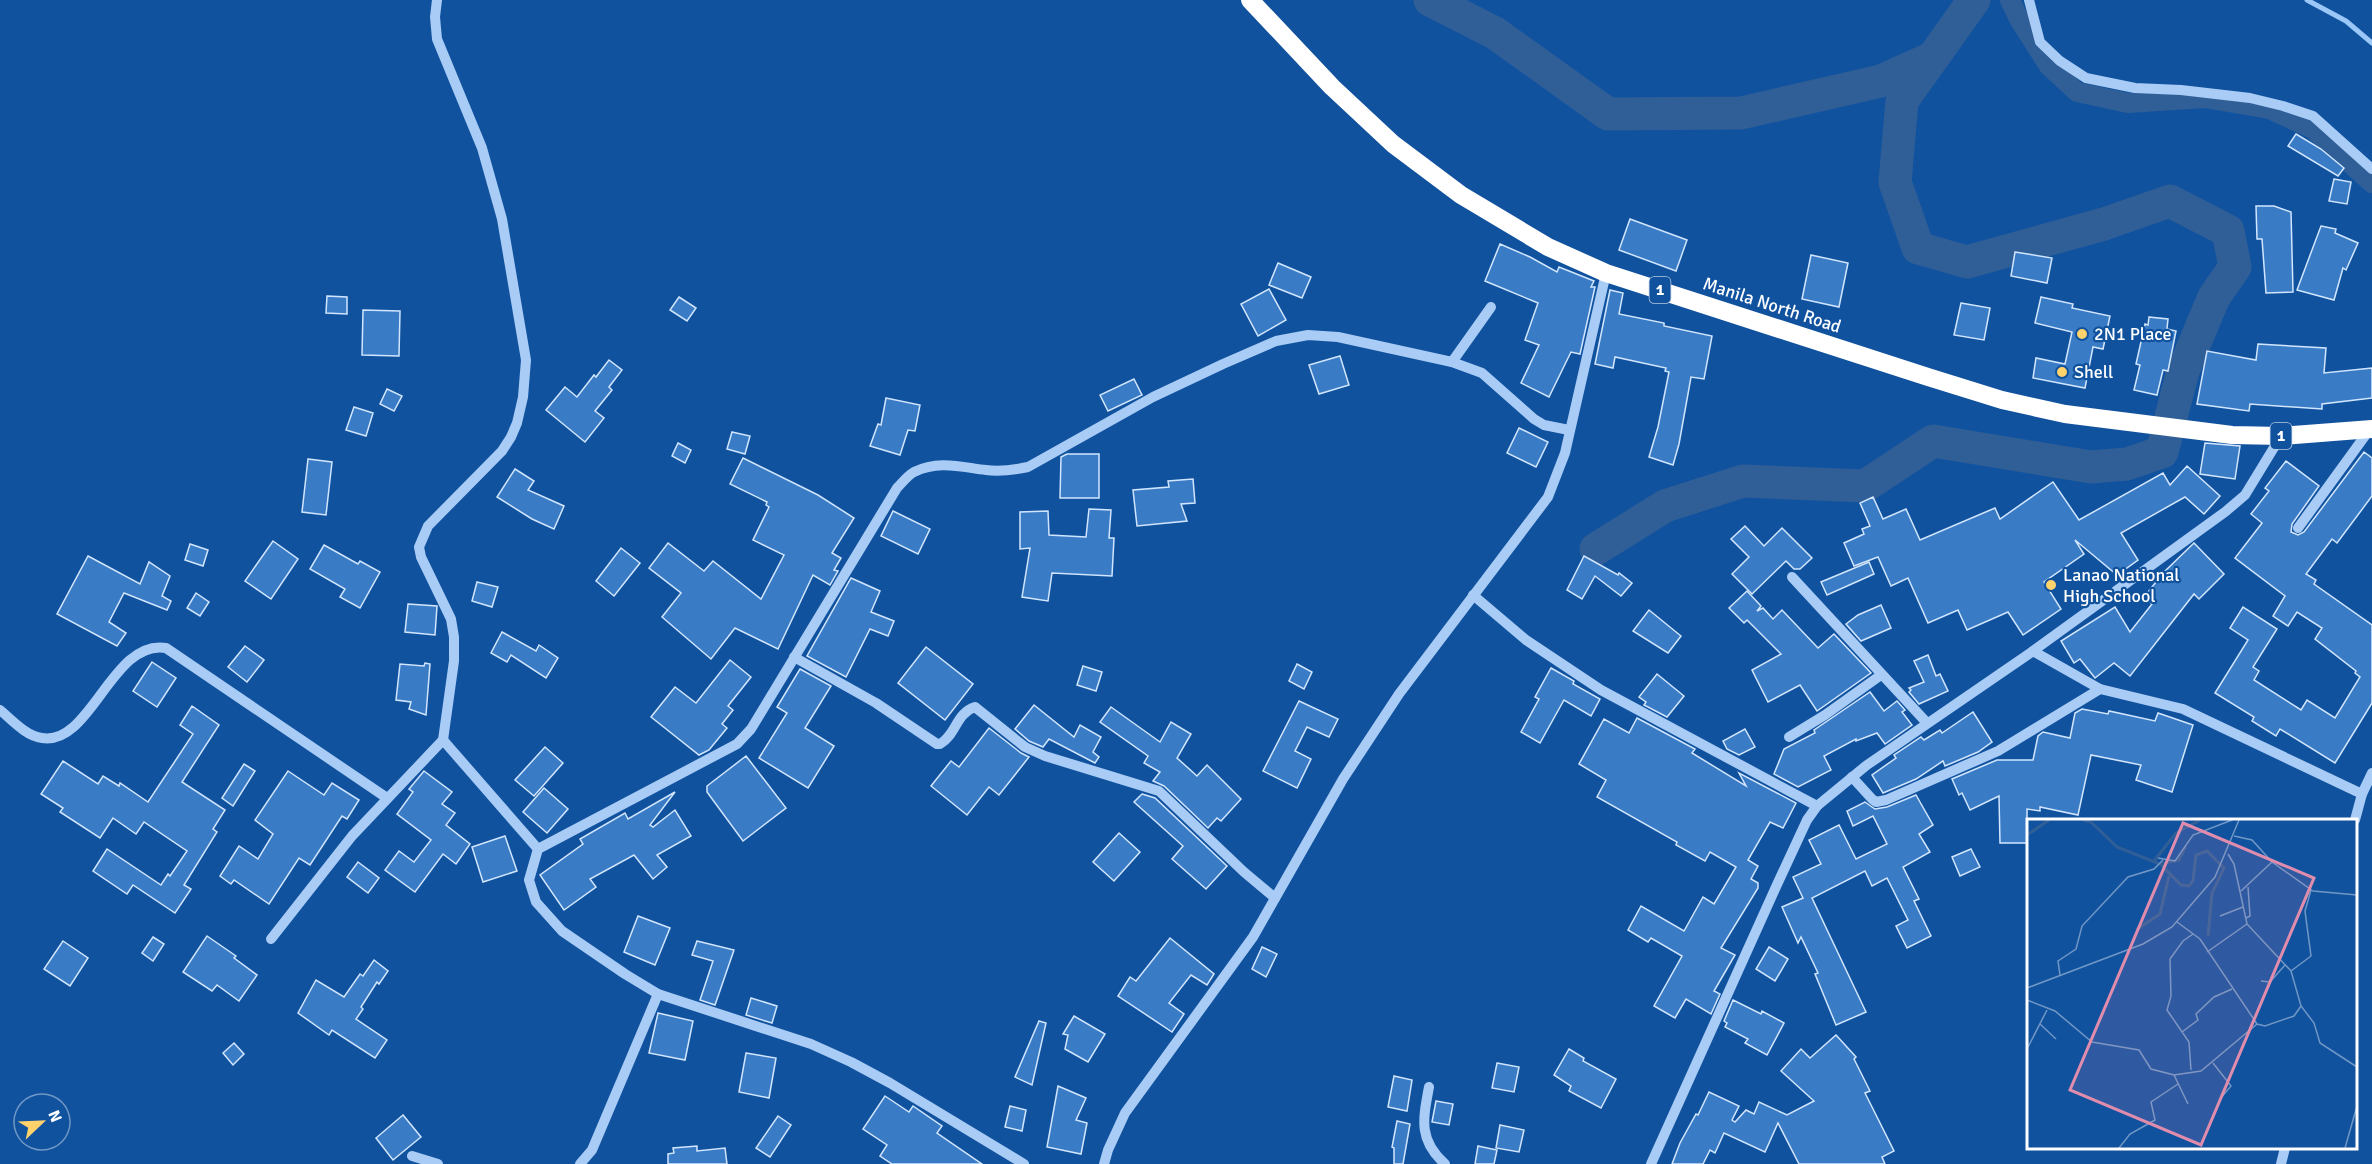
<svg xmlns="http://www.w3.org/2000/svg" width="2372" height="1164" font-family="Signika,sans-serif">
	<style>
		.lines { fill: none; stroke-linecap: round; stroke-linejoin: round }
		.stream { stroke: #9ac7f8; stroke-width: 5 }
		.canal { stroke: #305f97; stroke-width: 20 }
		.river { stroke: #305f97; stroke-width: 33 }
		.building { fill: #3a7bc6; stroke: #d1e6fe; stroke-width: 1.5 }
		.minor { stroke: #a8ccf5; stroke-width: 10 }
		.highway { stroke: #fff; stroke-width: 18 }
		.poi-dot { fill: #ffd26c; stroke: #11529f; stroke-width: 2 }
		.labels { text-anchor: middle; dominant-baseline: central; stroke-width: 4.5; stroke-linejoin: round; paint-order: stroke }
		.shield { fill: #11529f; stroke: #b8cbe2; stroke-width: 1.5 }
		.shield-label { font-size: 16px; font-weight: bold; fill: #fff }
		.street-label { font-size: 18px; fill: #fff; stroke: #11529f }
		.poi-label { font-size: 18px; fill: #fff; stroke: #11529f; text-anchor: start }
		.inset-river { fill: none; stroke: #305f97; stroke-width: 3 }
		.inset-road { fill: none; stroke: #7097c5; stroke-width: 1.5 }
		.view { fill: #e08cad; fill-opacity: 0.15; stroke: #e08cad; stroke-width: 3 }
		.inset-edge { fill: none; stroke: #fff; stroke-width: 3 }
	</style>
	<rect width="100%" height="100%" fill="#11529f"/>
	<g class="lines">
		<!-- stream -->
		<polyline class="stream" points="2307,0 2346,21 2372,43"/>
		<!-- canal -->
		<polyline class="canal" points="2010,0 2019,19 2049,66 2077,92 2128,103 2205,98 2269,109 2313,129 2372,183"/>
		<!-- river -->
		<g class="river">
			<polyline points="1430,0 1495,33 1608,114 1741,113 1881,81 1932,58"/>
			<polyline points="1596,549 1665,506 1743,481 1865,486 1933,441 2091,467 2127,464 2162,452 2183,371 2214,297 2235,267 2228,231 2170,201 2104,224 1967,262 1918,248 1895,182 1902,101 1974,0"/>
		</g>
	</g>
	<!-- building -->
	<g class="building">
		<polygon points="2296,134 2321,149 2344,168 2338,176 2288,146"/>
		<polygon points="2334,179 2351,182 2347,204 2329,201"/>
		<polygon points="2256,206 2274,206 2291,212 2293,292 2266,293 2262,239 2257,239"/>
		<polygon points="1630,219 1687,240 1676,271 1619,250"/>
		<polygon points="2321,226 2336,229 2335,233 2358,243 2346,270 2343,268 2334,300 2297,290"/>
		<polygon points="1500,244 1530,257 1557,272 1559,267 1594,281 1591,287 1595,287 1580,354 1571,352 1549,397 1521,383 1539,345 1525,340 1538,303 1485,281"/>
		<polygon points="2015,252 2052,258 2047,283 2011,276"/>
		<polygon points="1811,255 1848,263 1839,307 1802,299"/>
		<polygon points="1278,263 1311,277 1302,298 1269,285"/>
		<polygon points="1269,289 1286,320 1258,336 1241,304"/>
		<polygon points="1610,290 1623,293 1619,314 1664,323 1664,326 1712,336 1704,379 1691,377 1679,444 1673,465 1649,457 1658,427 1669,372 1665,371 1666,368 1615,357 1613,368 1595,364"/>
		<polygon points="327,296 347,297 347,314 326,313"/>
		<polygon points="679,297 696,308 687,321 670,310"/>
		<polygon points="2041,297 2073,304 2072,308 2110,316 2103,349 2093,347 2085,388 2033,378 2036,358 2065,364 2072,332 2035,323"/>
		<polygon points="1961,303 1990,308 1984,340 1954,335"/>
		<polygon points="363,310 400,311 399,356 362,355"/>
		<polygon points="2149,317 2168,319 2167,329 2176,331 2168,371 2163,370 2157,395 2134,390 2140,365 2136,364 2145,324 2148,325"/>
		<polygon points="2258,344 2326,348 2324,373 2372,368 2372,398 2322,404 2322,409 2250,404 2249,411 2197,404 2207,351 2256,360"/>
		<polygon points="1340,356 1349,385 1319,394 1309,365"/>
		<polygon points="609,360 622,370 609,387 612,390 595,411 604,418 585,442 546,410 565,387 577,397 594,375 596,377"/>
		<polygon points="1134,379 1142,395 1108,411 1100,395"/>
		<polygon points="387,389 402,396 394,411 380,404"/>
		<polygon points="886,398 920,405 915,431 908,430 900,455 870,446 878,424 881,425"/>
		<polygon points="354,407 373,413 366,436 346,430"/>
		<polygon points="1519,428 1548,442 1536,467 1507,453"/>
		<polygon points="732,432 750,436 745,454 727,449"/>
		<polygon points="678,443 691,450 685,463 672,456"/>
		<polygon points="2205,443 2240,446 2235,479 2200,474"/>
		<polygon points="2364,452 2372,458 2372,496 2337,543 2332,539 2306,574 2316,580 2314,584 2372,625 2372,703 2335,763 2280,729 2276,736 2252,721 2254,717 2215,693 2248,640 2230,628 2243,607 2277,629 2253,667 2259,671 2254,680 2301,710 2307,700 2335,718 2360,677 2355,673 2356,671 2315,639 2322,628 2297,612 2288,626 2273,616 2285,596 2235,558 2262,523 2251,514 2269,491 2265,488 2286,461 2319,486 2292,524 2291,532 2298,535 2304,532"/>
		<polygon points="1067,454 1099,454 1099,498 1060,498 1061,457"/>
		<polygon points="743,458 818,495 854,518 832,553 841,558 834,570 838,571 830,585 813,575 778,649 735,628 711,659 662,617 681,593 649,568 668,543 704,571 713,561 761,599 784,555 753,540 769,507 766,505 767,502 730,484"/>
		<polygon points="308,459 332,462 326,515 302,512"/>
		<polygon points="2187,466 2220,496 2204,514 2185,497 2121,533 2138,560 2117,575 2075,540 2084,554 2044,582 2061,609 2023,635 2008,612 1967,630 1958,610 1928,623 1908,578 1891,586 1878,557 1854,566 1844,543 1864,534 1862,529 1870,526 1860,503 1873,497 1883,519 1906,509 1920,540 1995,508 2000,519 2053,482 2079,520 2163,473 2170,485"/>
		<polygon points="515,469 534,481 528,490 564,506 554,529 532,519 497,497"/>
		<polygon points="1193,479 1195,503 1181,504 1187,521 1137,526 1133,490 1169,487 1168,481"/>
		<polygon points="1089,509 1111,510 1109,538 1114,538 1112,576 1052,573 1048,601 1022,597 1030,548 1020,549 1020,512 1048,511 1049,535 1086,537"/>
		<polygon points="893,511 930,529 918,554 881,536"/>
		<polygon points="1745,526 1764,546 1782,528 1812,558 1800,569 1794,569 1786,561 1752,594 1732,574 1749,557 1731,539"/>
		<polygon points="273,541 298,559 271,599 245,581"/>
		<polygon points="2194,543 2224,574 2199,599 2194,594 2130,676 2114,663 2095,678 2080,659 2074,663 2061,641 2115,607 2130,632 2152,604 2144,597 2164,572"/>
		<polygon points="190,544 208,550 203,566 185,560"/>
		<polygon points="324,545 358,564 360,561 380,572 360,608 340,597 345,589 310,569"/>
		<polygon points="621,548 640,563 614,596 596,581"/>
		<polygon points="88,556 140,584 149,562 170,576 162,596 171,601 167,610 124,593 109,622 126,633 117,646 57,614"/>
		<polygon points="1584,556 1618,575 1619,573 1632,583 1621,596 1595,576 1582,599 1567,590"/>
		<polygon points="1869,562 1874,574 1827,595 1821,582"/>
		<polygon points="851,578 880,591 871,612 894,621 888,636 870,629 846,677 807,656"/>
		<polygon points="477,582 498,587 492,607 472,601"/>
		<polygon points="1747,591 1761,606 1757,611 1763,608 1773,619 1782,610 1818,648 1834,634 1871,673 1817,711 1800,685 1768,702 1752,670 1781,654 1747,620 1744,623 1729,608"/>
		<polygon points="196,593 209,602 200,616 187,608"/>
		<polygon points="408,604 437,606 435,635 405,632"/>
		<polygon points="1881,605 1891,628 1861,641 1846,624 1858,615"/>
		<polygon points="1649,610 1681,636 1668,653 1633,631"/>
		<polygon points="502,632 536,651 539,645 558,658 546,678 511,655 507,662 491,653"/>
		<polygon points="245,646 264,660 247,682 228,667"/>
		<polygon points="926,647 973,684 945,720 898,683"/>
		<polygon points="1928,655 1936,676 1940,674 1948,691 1919,704 1909,692 1911,690 1909,688 1924,682 1914,661"/>
		<polygon points="730,660 751,677 728,706 733,710 722,724 727,728 709,750 699,755 651,717 675,687 696,703"/>
		<polygon points="152,662 176,678 157,707 133,691"/>
		<polygon points="425,663 430,664 426,715 409,709 411,702 396,700 400,664 424,666"/>
		<polygon points="1297,664 1312,672 1304,689 1289,681"/>
		<polygon points="1083,666 1102,672 1096,691 1077,685"/>
		<polygon points="1551,668 1574,681 1573,684 1600,699 1591,716 1564,700 1540,743 1521,732 1539,699 1535,697"/>
		<polygon points="800,669 831,686 805,728 834,746 808,788 759,758 787,713 777,707"/>
		<polygon points="1657,674 1684,696 1667,717 1644,705 1646,702 1639,697"/>
		<polygon points="1870,692 1884,711 1897,701 1905,710 1902,712 1912,725 1885,744 1877,733 1856,741 1856,739 1824,756 1831,770 1798,787 1774,774 1784,749 1815,733 1814,730"/>
		<polygon points="1299,701 1338,719 1329,737 1307,727 1295,751 1311,759 1297,788 1263,771"/>
		<polygon points="1034,705 1074,737 1080,725 1101,737 1093,752 1099,757 1095,763 1049,739 1043,747 1029,741 1015,729"/>
		<polygon points="192,706 219,725 182,782 225,810 213,829 217,832 184,885 191,889 175,913 133,885 127,894 93,871 107,849 161,885 168,874 170,876 187,851 144,822 136,834 113,818 100,838 60,812 63,808 41,794 63,761 98,784 103,776 119,786 120,783 148,802 193,734 180,725"/>
		<polygon points="1111,707 1160,742 1171,722 1191,734 1177,758 1197,776 1207,765 1241,799 1221,821 1217,818 1208,828 1164,786 1153,781 1160,772 1144,763 1148,756 1100,722"/>
		<polygon points="2082,709 2108,714 2109,711 2155,721 2158,713 2193,725 2172,792 2136,780 2141,765 2091,755 2078,815 2040,807 2040,811 2027,809 2027,843 2000,843 1999,796 1970,810 1962,793 1959,795 1952,779 1997,760 2033,760 2038,736 2043,732 2070,738 2075,713"/>
		<polygon points="1973,712 1992,742 1978,752 1945,766 1943,761 1916,779 1883,793 1872,775 1896,758 1894,755 1921,737 1924,740 1940,730 1942,733"/>
		<polygon points="1637,718 1695,749 1692,753 1746,786 1739,773 1796,803 1783,828 1770,822 1748,860 1758,866 1751,879 1758,883 1758,888 1721,948 1735,955 1714,991 1720,994 1711,1014 1686,999 1675,1018 1654,1006 1682,956 1651,938 1648,942 1628,930 1641,906 1684,931 1703,897 1714,904 1736,867 1710,852 1705,861 1676,845 1677,842 1597,797 1606,780 1579,764 1604,719 1629,733"/>
		<polygon points="989,728 1021,753 1029,757 999,795 989,787 967,815 931,786 951,761 959,767"/>
		<polygon points="1745,729 1755,747 1739,755 1727,749 1723,741"/>
		<polygon points="545,747 563,763 534,796 515,780"/>
		<polygon points="746,756 786,808 743,841 707,792 707,786"/>
		<polygon points="244,764 255,771 233,806 222,798"/>
		<polygon points="288,771 324,795 332,783 359,800 347,819 342,816 310,865 299,858 269,904 234,880 231,884 220,876 239,846 258,859 273,834 255,820"/>
		<polygon points="424,771 452,792 442,804 455,813 446,825 470,844 456,864 443,854 415,892 385,870 399,851 414,862 431,840 397,814 413,792 409,789"/>
		<polygon points="544,788 568,809 547,833 523,812"/>
		<polygon points="675,792 650,825 653,827 675,810 691,836 657,855 667,867 653,879 634,855 590,879 596,887 564,910 540,875 583,844 580,839 625,813 628,819"/>
		<polygon points="1142,794 1155,798 1227,866 1206,889 1172,859 1183,846 1134,802"/>
		<polygon points="1916,795 1933,825 1919,834 1930,852 1903,867 1919,899 1914,901 1931,936 1907,948 1896,926 1908,920 1887,878 1872,886 1865,871 1812,898 1866,1012 1836,1025 1815,974 1818,973 1801,937 1798,943 1782,907 1803,898 1793,877 1821,864 1809,840 1839,825 1856,859 1887,844 1873,816 1853,826 1847,811 1865,802 1875,809 1887,807"/>
		<polygon points="1119,833 1140,852 1114,881 1093,862"/>
		<polygon points="505,836 517,871 483,882 472,847"/>
		<polygon points="1971,849 1980,867 1960,876 1952,857"/>
		<polygon points="358,862 379,878 368,893 347,877"/>
		<polygon points="638,916 670,928 655,965 624,952"/>
		<polygon points="207,936 236,956 234,958 257,975 239,1001 217,985 212,991 183,972"/>
		<polygon points="153,937 164,944 153,961 142,953"/>
		<polygon points="1170,938 1214,974 1207,985 1191,975 1169,1003 1184,1014 1172,1032 1118,996 1130,977 1136,981"/>
		<polygon points="63,941 88,958 70,986 44,969"/>
		<polygon points="697,941 734,950 715,1005 700,1000 713,961 692,955"/>
		<polygon points="1262,947 1277,954 1266,977 1252,969"/>
		<polygon points="1769,947 1788,959 1775,981 1756,969"/>
		<polygon points="374,960 388,971 379,984 377,982 361,1007 363,1009 356,1019 387,1040 375,1058 332,1030 329,1035 298,1013 316,980 344,997 360,974 363,976"/>
		<polygon points="751,998 777,1006 772,1023 746,1015"/>
		<polygon points="1733,1000 1761,1014 1762,1011 1784,1023 1767,1055 1745,1043 1748,1039 1725,1027 1727,1023 1724,1021"/>
		<polygon points="658,1013 693,1021 685,1060 649,1053"/>
		<polygon points="1074,1016 1105,1034 1088,1062 1065,1049 1068,1035 1063,1034"/>
		<polygon points="1039,1021 1046,1023 1032,1085 1015,1077"/>
		<polygon points="1836,1035 1856,1057 1854,1059 1870,1091 1865,1093 1894,1151 1882,1157 1885,1164 1799,1164 1778,1123 1765,1152 1724,1133 1715,1153 1710,1150 1703,1164 1672,1164 1680,1143 1696,1114 1698,1115 1709,1092 1739,1106 1732,1120 1735,1122 1746,1110 1754,1114 1759,1102 1787,1115 1814,1101 1781,1071 1801,1049 1810,1058"/>
		<polygon points="234,1043 244,1054 233,1065 223,1053"/>
		<polygon points="1569,1049 1584,1058 1583,1061 1616,1079 1601,1108 1569,1091 1571,1086 1554,1075"/>
		<polygon points="746,1053 776,1058 769,1098 739,1092"/>
		<polygon points="1497,1063 1519,1067 1514,1092 1492,1088"/>
		<polygon points="1394,1076 1412,1080 1407,1111 1388,1107"/>
		<polygon points="1058,1086 1086,1098 1076,1120 1087,1123 1081,1154 1047,1147"/>
		<polygon points="885,1096 909,1112 913,1106 942,1126 937,1133 982,1164 892,1164 880,1156 887,1145 863,1129"/>
		<polygon points="1436,1101 1453,1104 1449,1125 1432,1122"/>
		<polygon points="1010,1106 1026,1110 1022,1131 1005,1127"/>
		<polygon points="403,1115 421,1137 393,1160 376,1138"/>
		<polygon points="778,1116 791,1125 770,1157 756,1148"/>
		<polygon points="1397,1121 1410,1124 1403,1164 1394,1164 1394,1148 1392,1147"/>
		<polygon points="1500,1125 1524,1130 1519,1152 1496,1148"/>
		<polygon points="697,1146 697,1151 725,1148 727,1164 668,1164 668,1154 674,1153 673,1148"/>
		<polygon points="1478,1146 1497,1150 1494,1164 1475,1164"/>
	</g>
	<g class="lines">
		<!-- minor -->
		<g class="minor">
			<polyline points="2029,0 2040,42 2060,61 2086,78 2135,88 2181,90 2250,98 2283,106 2313,116 2372,169"/>
			<polyline points="1452,362 1491,307"/>
			<polyline points="2298,528 2370,429"/>
			<polyline points="1792,577 1927,723"/>
			<polyline points="1473,595 1526,640 1601,690 1817,806"/>
			<polyline points="2033,651 2100,689 2183,709 2362,794"/>
			<path d="M794,657l82,46 61,41h3c16,-9 16,-31 35,-37l50,40 20,9 114,35 85,81 31,26"/>
			<path d="M0,710c12,10 26,26 42,28 49,8 70,-99 124,-90l221,150"/>
			<polyline points="1789,737 1825,715 1881,675"/>
			<polyline points="443,740 538,849"/>
			<polyline points="1852,777 1872,799 1876,802 1886,800 1998,751 2100,689"/>
			<polyline points="2355,820 2362,794 2372,773"/>
			<polyline points="271,939 352,836 443,740 454,661 454,637 451,619 421,557 419,547 428,526 502,451 511,437 517,423 523,397 526,360 502,219 482,148 437,39 435,17 437,0"/>
			<path d="M1429,1087c-6,32 -11,53 16,77"/>
			<polyline points="412,1156 438,1164"/>
			<polyline points="580,1164 592,1150 658,994"/>
			<path d="M1024,1164l-134,-81 -39,-21 -40,-18 -153,-50 -33,-20 -63,-43 -26,-29 -7,-22 9,-31 199,-105 14,-15 146,-241c5,-5 10,-12 17,-16 24,-12 47,-5 72,-2 14,2 28,0 42,-3l125,-70 70,-33 53,-23 32,-6 30,2 114,25 30,11 52,46 10,6 25,5"/>
			<polyline points="1104,1164 1108,1150 1125,1113 1253,937 1343,779 1399,694 1548,497 1565,453 1606,273"/>
			<polyline points="1651,1164 1775,889 1807,820 1817,806 1867,765 2033,651 2225,512 2245,495 2281,436"/>
			<polyline points="2281,1164 2285,1148"/>
		</g>
		<!-- highway -->
		<polyline class="highway" points="1250,0 1332,87 1393,144 1461,195 1548,247 1606,273 1928,377 2002,400 2065,414 2232,435 2281,436 2372,429"/>
	</g>
	<!-- markers -->
	<g class="poi-dot">
		<circle cx="2082" cy="334" r="6"/>
		<circle cx="2062" cy="372" r="6"/>
		<circle cx="2051" cy="585" r="6"/>
	</g>
	<g class="labels">
		<!-- shield labels -->
		<g class="shield">
			<rect x="1649.5" y="277" width="21" height="26" rx="4.5"/>
			<rect x="2270.5" y="423" width="21" height="26" rx="4.5"/>
		</g>
		<g class="shield-label">
			<text x="1660" y="290">1</text>
			<text x="2281" y="436">1</text>
		</g>
		<!-- street labels -->
		<g class="street-label">
			<text transform="translate(1772 305) rotate(18)">Manila North Road</text>
		</g>
		<!-- poi labels -->
		<g class="poi-label">
			<text x="2094" y="334">2N1 Place</text>
			<text x="2074" y="372">Shell</text>
			<text x="2063" y="575">Lanao National<tspan x="2063" dy="21">High School</tspan></text>
		</g>
	</g>
	<!-- overview -->
	<g transform="translate(2027 819)">
		<rect width="330" height="330" fill="#11529f"/>
		<path class="inset-river" d="M56,1l8,2 26,25 43,17 21,21 8,1 4,-5 3,-26 11,-4 17,17 -12,25 -4,43M0,16l22,-15M127,42l22,-28 24,-13M133,45l19,-4 7,-14M109,111l24,-16 9,-38"/>
		<path class="inset-road" d="M207,17l18,4 20,22 41,29 44,4M201,35l6,10 13,60 44,47 10,35 13,17 6,20 37,24M131,39l17,3 18,-26 39,-15M214,72l31,-29M193,97l23,-9M219,99l4,-2 -2,-29M150,103l23,17 57,85 8,2 29,-10 7,-10M180,133l40,-28M264,152l20,-15 -6,-45 6,-21M33,156l-2,-14 18,-12 6,-23 46,-49 26,-8 9,-9M234,162l9,1 15,-17M0,169l116,-44 29,-17 43,-50 24,-57M0,181l28,11 37,31 47,8 12,19 23,6 14,29M13,205l16,15M155,213l16,-12 -2,-6 18,-17 18,-8M0,230l20,-39M186,244l18,23 -11,13M164,251l-2,-28 -22,-32 4,-14 -1,-37 13,-18 10,-7M147,256l27,-4 56,-47M92,329l11,-14 25,-14 -4,-18 27,-18M318,329l12,-42"/>
		<path class="view" d="M156,4l131,55 -113,267 -131,-55z"/>
		<rect width="330" height="330" class="inset-edge"/>
	</g>
	<!-- north arrow -->
	<g transform="translate(42 1122) rotate(67)"><circle r="28" fill="#11529f" stroke="#7097c5" stroke-width="1.5"/>
	<path d="M0-4.5L10 22L0 15L-10 22Z" fill="#ffd26c"/>
	<text y="-9" font-size="16" font-weight="bold" text-anchor="middle" fill="#ffffff">N</text>
	</g>
</svg>
